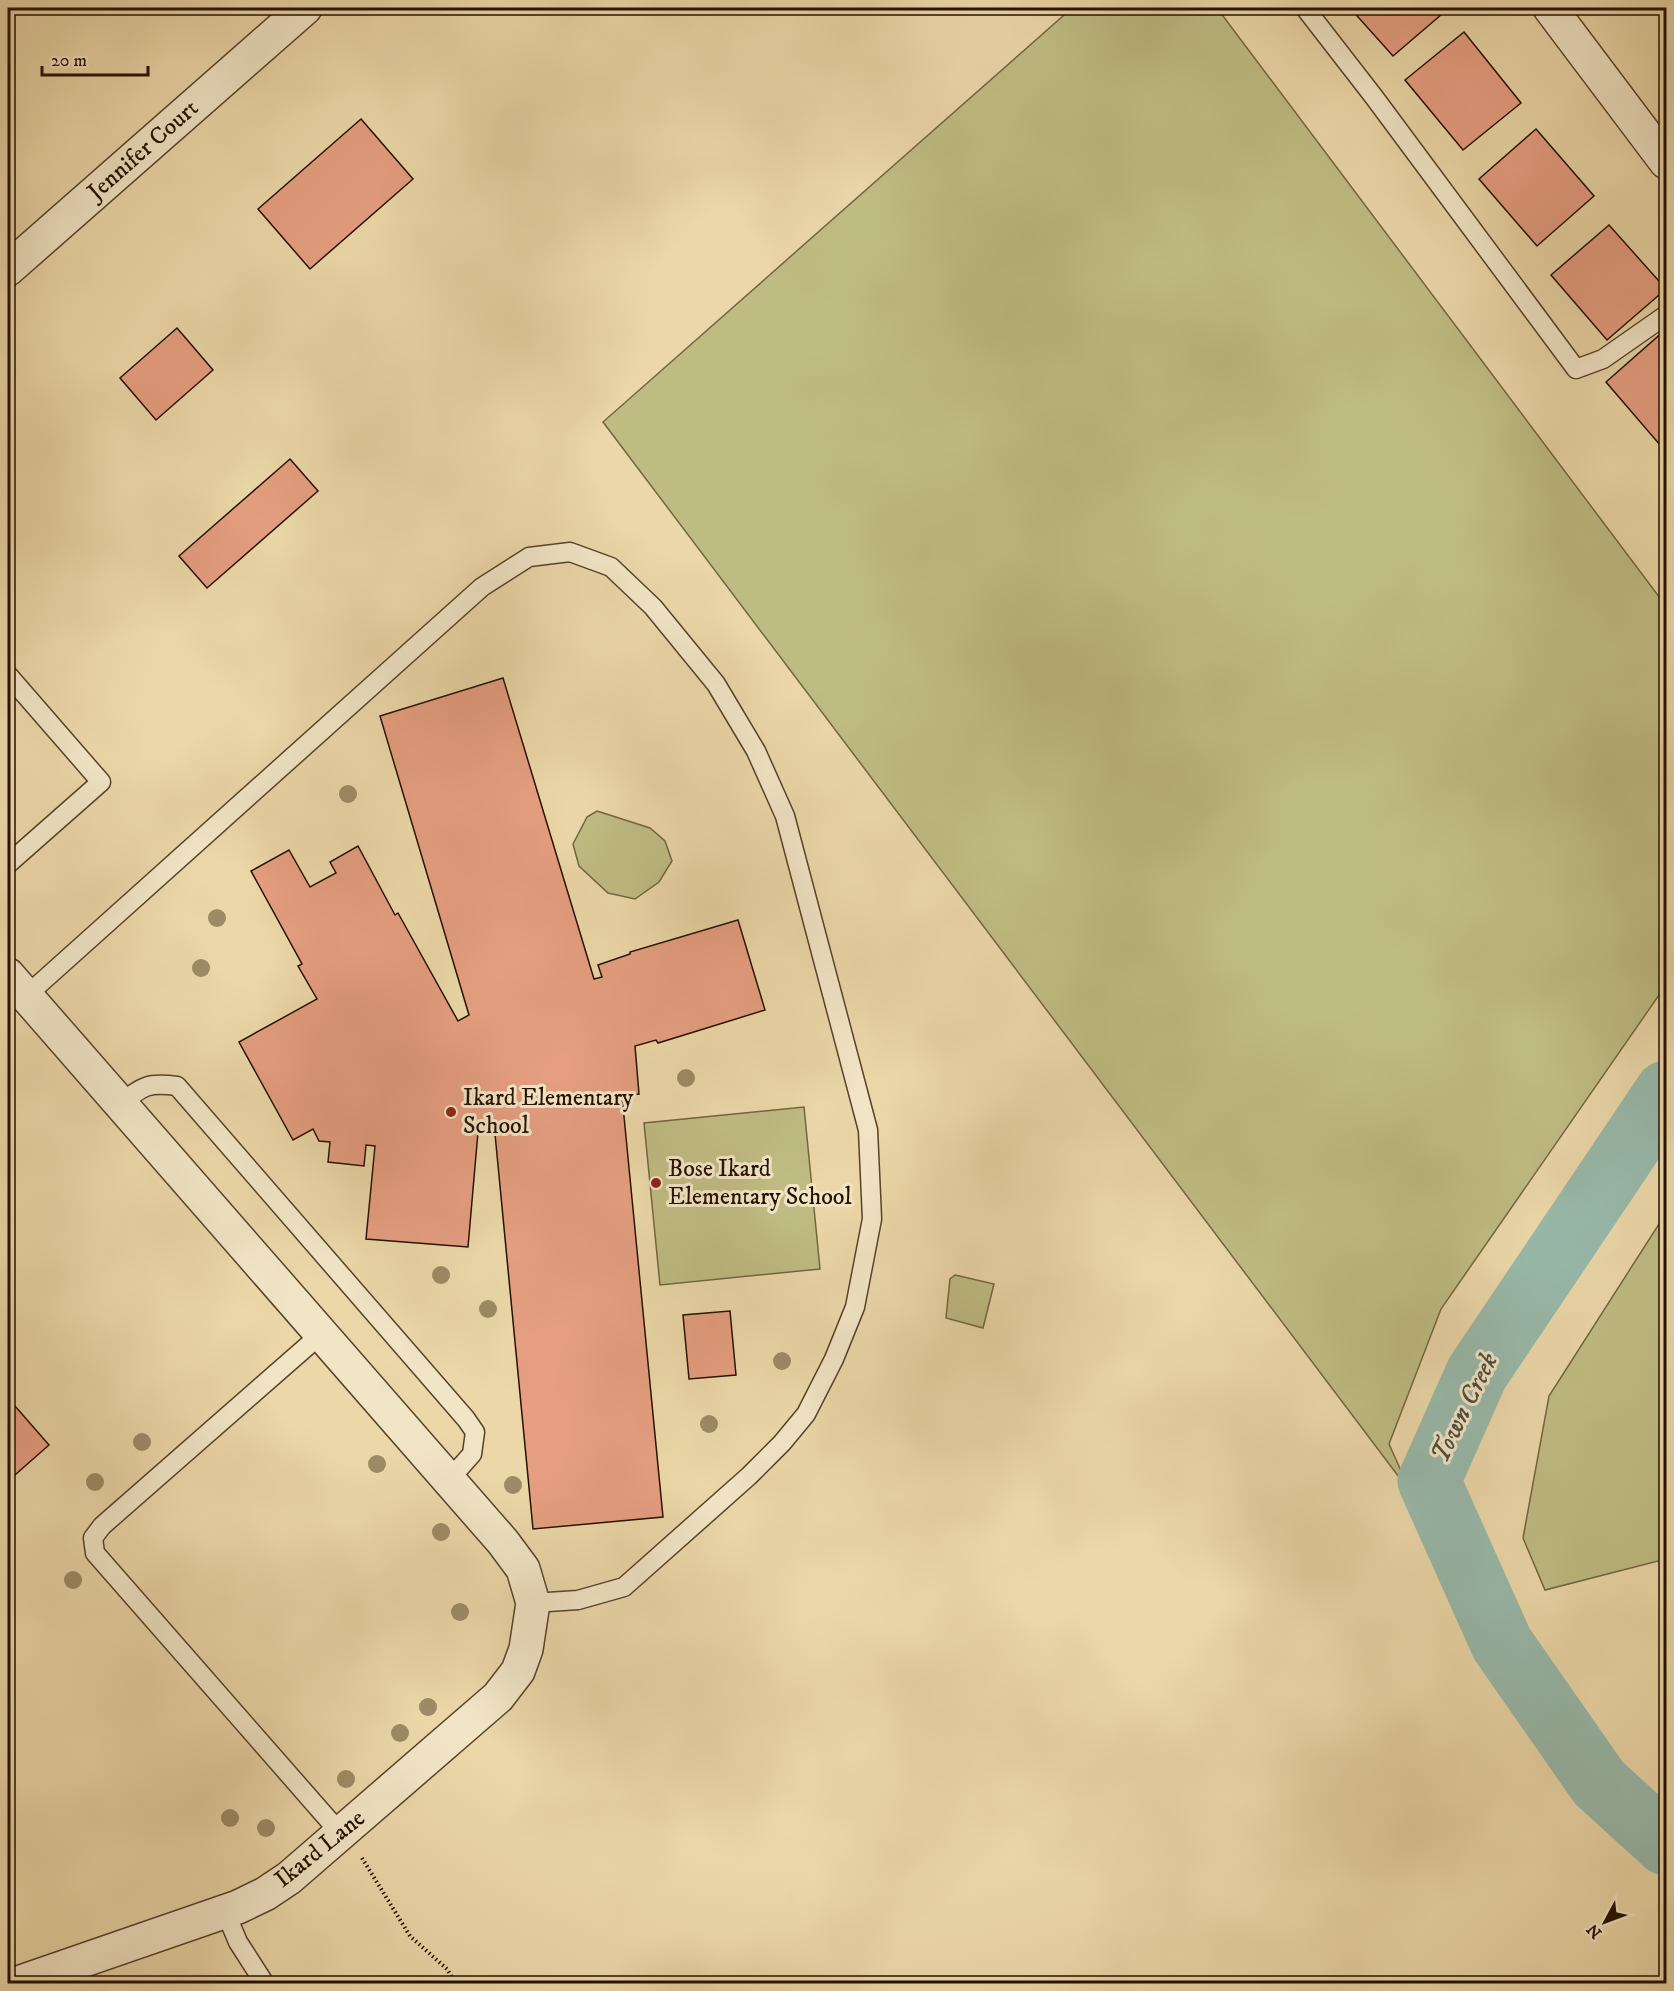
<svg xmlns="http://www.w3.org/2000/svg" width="1674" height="1991" font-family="'IM FELL DW Pica',serif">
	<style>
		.green { fill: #bfbc83; stroke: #726642; stroke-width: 1.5 }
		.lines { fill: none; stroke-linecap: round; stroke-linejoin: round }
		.river { stroke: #98b9aa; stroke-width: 63 }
		.building { fill: #e59e81; stroke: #251100; stroke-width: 1.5 }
		.service-casing { stroke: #56422a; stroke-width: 21 }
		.minor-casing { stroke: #56422a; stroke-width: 36 }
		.path { stroke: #251100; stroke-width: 4; stroke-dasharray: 1.5 3; stroke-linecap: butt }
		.service { stroke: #f2e5c6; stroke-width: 18 }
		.minor { stroke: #f2e5c6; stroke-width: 33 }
		.tree { fill: #9c8b65 }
		.poi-dot { fill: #8f2418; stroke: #f2e5c6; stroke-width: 2 }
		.labels { text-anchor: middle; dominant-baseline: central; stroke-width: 6; stroke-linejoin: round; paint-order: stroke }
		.street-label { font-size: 24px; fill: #251100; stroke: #f2e5c6 }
		.poi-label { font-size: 24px; fill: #251100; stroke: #f2e5c6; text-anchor: start }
		.water-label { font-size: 26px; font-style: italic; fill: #4d4c3c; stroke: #f2e5c6 }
	</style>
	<rect width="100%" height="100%" fill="#ebd7a8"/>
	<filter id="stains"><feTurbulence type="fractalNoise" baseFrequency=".00333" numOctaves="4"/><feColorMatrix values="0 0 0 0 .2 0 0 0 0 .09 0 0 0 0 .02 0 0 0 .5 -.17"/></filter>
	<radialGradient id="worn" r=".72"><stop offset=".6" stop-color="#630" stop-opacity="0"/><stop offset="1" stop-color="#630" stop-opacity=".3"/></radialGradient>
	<!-- green -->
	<g class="green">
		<polygon points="1072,8 1217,8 1666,606 1666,985 1441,1309 1389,1444 1411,1493 603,422"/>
		<polygon points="597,811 650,828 665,841 672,861 659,882 635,899 608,893 579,866 573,844 587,817"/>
		<polygon points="804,1107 820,1269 660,1285 644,1123"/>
		<polygon points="1666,1213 1666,1559 1545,1590 1523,1538 1549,1396"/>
		<polygon points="955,1275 994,1284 983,1328 946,1318 950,1279"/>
	</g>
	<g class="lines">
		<!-- river -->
		<polyline class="river" points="1666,1092 1477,1373 1429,1481 1502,1644 1599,1783 1666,1844"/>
	</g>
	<!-- building -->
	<g class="building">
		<polygon points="1350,8 1449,8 1393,56"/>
		<polygon points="1464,32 1521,103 1463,150 1405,80"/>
		<polygon points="361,119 413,179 310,269 258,209"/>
		<polygon points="1536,129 1594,196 1537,246 1479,179"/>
		<polygon points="1609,225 1666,289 1607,340 1551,275"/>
		<polygon points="177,328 213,370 156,420 120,378"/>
		<polygon points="1664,331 1666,334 1666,439 1660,445 1606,382"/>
		<polygon points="290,459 318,491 207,588 179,556"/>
		<polygon points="503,678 594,979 602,977 598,965 630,954 630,952 738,920 765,1010 658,1043 656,1040 635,1046 639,1094 622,1096 663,1517 533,1529 495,1134 478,1132 468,1247 366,1239 375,1146 366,1145 364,1166 328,1162 330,1142 319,1141 313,1129 293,1140 239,1042 317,999 298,966 302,964 251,871 289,850 310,887 336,873 330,862 358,846 395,915 398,913 458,1021 469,1015 380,716"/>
		<polygon points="730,1311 736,1375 689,1379 683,1315"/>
		<polygon points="8,1398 49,1445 8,1481"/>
	</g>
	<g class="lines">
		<defs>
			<g id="service">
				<polyline points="1305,8 1374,97 1576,369 1603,359 1666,315"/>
				<polyline points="8,675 101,782 8,864"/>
				<polyline points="26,996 482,587 529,557 570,552 611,567 653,607 716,684 756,751 785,816 868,1130 872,1219 855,1307 834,1359 806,1414 782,1443 749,1476 624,1587 578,1600 533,1603"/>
				<path d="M119,1105c24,-19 28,-23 58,-19l289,333 9,13 -3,22 -24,27"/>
				<polyline points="320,1335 102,1526 93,1538 95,1553 341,1834"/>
				<polyline points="225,1911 238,1942 265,1984"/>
			</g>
			<g id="minor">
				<polyline points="1550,8 1666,162"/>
				<path id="s1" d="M8,269l297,-261"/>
				<polyline points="8,975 503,1542 523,1569 533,1603 526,1649 518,1671 498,1697 289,1878 265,1894 238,1907 15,1984"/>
			</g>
		</defs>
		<!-- service casing -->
		<use href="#service" class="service-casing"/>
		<!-- minor casing -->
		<use href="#minor" class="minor-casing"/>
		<!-- path -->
		<polyline class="path" points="362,1858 410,1936 447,1969 456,1984"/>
		<!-- service -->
		<use href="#service" class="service"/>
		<!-- minor -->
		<use href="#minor" class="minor"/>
	</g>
	<!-- trees -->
	<g class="tree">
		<circle cx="348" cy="794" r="9"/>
		<circle cx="217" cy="918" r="9"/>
		<circle cx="201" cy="968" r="9"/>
		<circle cx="686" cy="1078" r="9"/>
		<circle cx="441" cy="1275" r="9"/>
		<circle cx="488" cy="1309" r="9"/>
		<circle cx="782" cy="1361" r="9"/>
		<circle cx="709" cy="1424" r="9"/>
		<circle cx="142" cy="1442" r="9"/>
		<circle cx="377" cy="1464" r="9"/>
		<circle cx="95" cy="1482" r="9"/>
		<circle cx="513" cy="1485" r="9"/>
		<circle cx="441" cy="1532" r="9"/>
		<circle cx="73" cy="1580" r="9"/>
		<circle cx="460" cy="1612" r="9"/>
		<circle cx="428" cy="1707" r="9"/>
		<circle cx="400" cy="1733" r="9"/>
		<circle cx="346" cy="1779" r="9"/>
		<circle cx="230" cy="1818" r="9"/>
		<circle cx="266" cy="1828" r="9"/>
	</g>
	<!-- markers -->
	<g class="poi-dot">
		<circle cx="451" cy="1112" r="6"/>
		<circle cx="656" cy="1183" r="6"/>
	</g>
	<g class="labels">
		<!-- street labels -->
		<g class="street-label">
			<text stroke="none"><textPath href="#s1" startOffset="180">Jennifer Court</textPath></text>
			<text transform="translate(320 1849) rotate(-39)">Ikard Lane</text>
		</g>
		<!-- poi labels -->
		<g class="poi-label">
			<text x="463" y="1098">Ikard Elementary<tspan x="463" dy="28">School</tspan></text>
			<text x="668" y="1169">Bose Ikard<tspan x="668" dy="28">Elementary School</tspan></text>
		</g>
		<!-- water labels -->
		<g class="water-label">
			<text transform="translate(1465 1408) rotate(-64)">Town Creek</text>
		</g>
	</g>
	<!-- margin -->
	<rect width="1674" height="1991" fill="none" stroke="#ebd7a8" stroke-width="30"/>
	<rect x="9" y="9" width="1656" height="1973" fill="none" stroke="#251100" stroke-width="3"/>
	<rect x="15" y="15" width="1644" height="1961" fill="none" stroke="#251100" stroke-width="1.5"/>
	<!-- north arrow -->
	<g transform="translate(1605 1922) rotate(229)" stroke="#f2e5c6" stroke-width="4.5" paint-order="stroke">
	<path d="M0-4.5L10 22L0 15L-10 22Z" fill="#251100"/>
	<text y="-9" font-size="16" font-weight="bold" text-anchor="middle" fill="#251100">N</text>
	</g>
	<!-- scale -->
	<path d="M42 66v9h106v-9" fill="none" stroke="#251100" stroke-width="3"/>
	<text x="51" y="66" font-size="18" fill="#251100" stroke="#f2e5c6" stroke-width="4.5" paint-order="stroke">20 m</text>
	<rect width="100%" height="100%" filter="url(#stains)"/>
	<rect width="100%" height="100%" fill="url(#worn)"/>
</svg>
